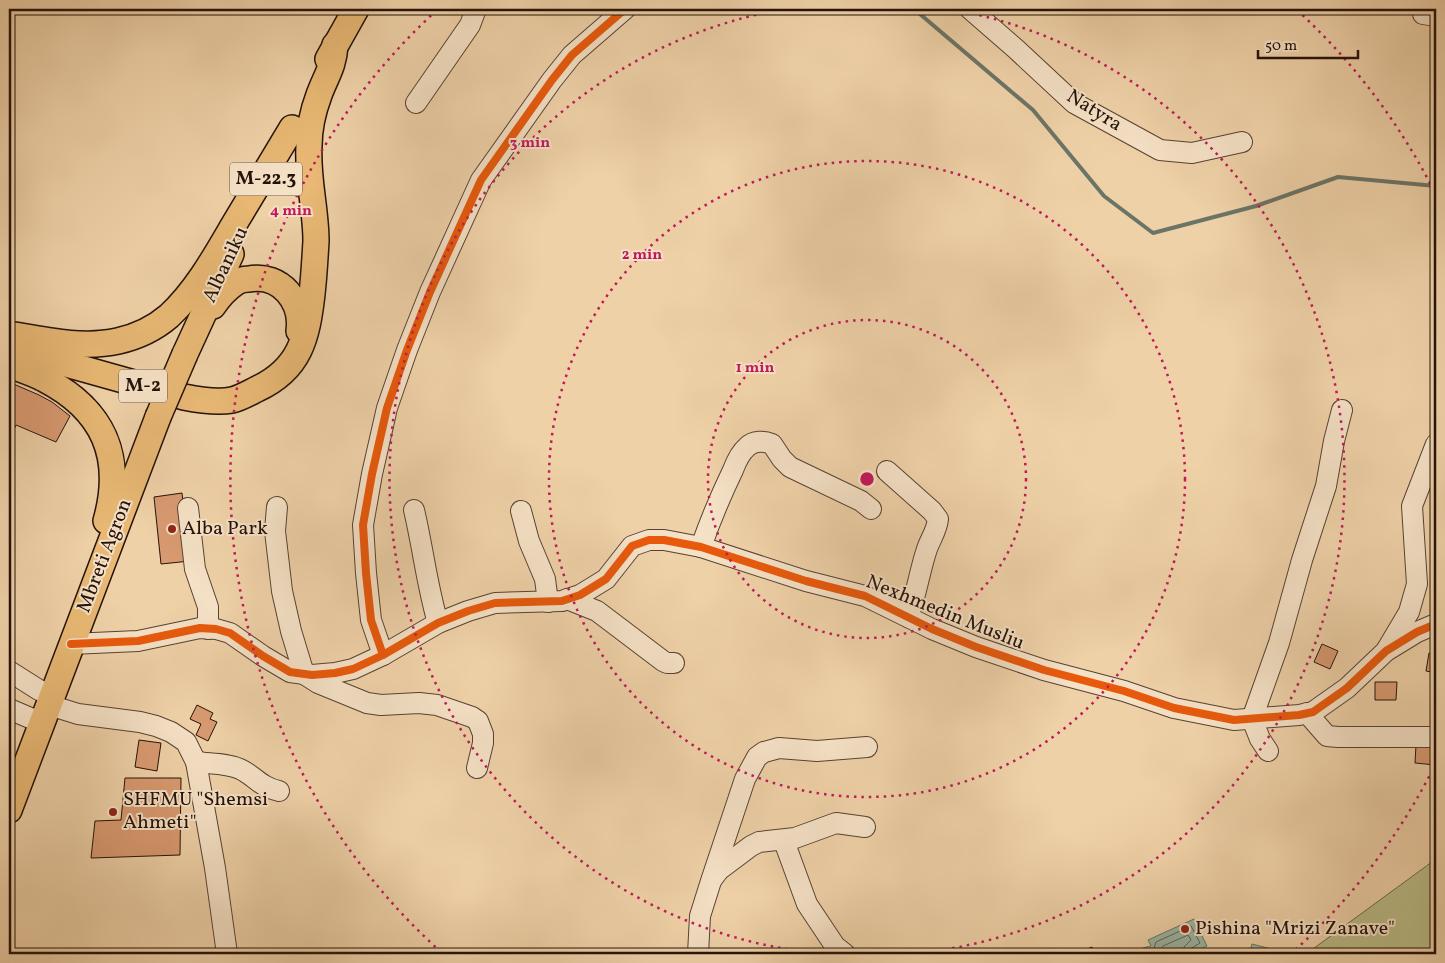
<svg xmlns="http://www.w3.org/2000/svg" width="1445" height="963" font-family="Vollkorn,serif">
	<style>
		.green { fill: #b9bc88; stroke: #6e6749 }
		.water { fill: #9ab7a5; stroke: #6b7567 }
		.lines { fill: none; stroke-linecap: round; stroke-linejoin: round }
		.shore { stroke: #5f6458; stroke-width: 1 }
		.stream { stroke: #6b7567; stroke-width: 4 }
		.building { fill: #d99a71; stroke: #24120a }
		.minor-casing { stroke: #574232; stroke-width: 22 }
		.major-casing { stroke: #24120a; stroke-width: 28 }
		.minor { stroke: #f5e1c6; stroke-width: 20 }
		.major { stroke: #e8b874; stroke-width: 25 }
		.major-bridge-casing { stroke: #24120a; stroke-width: 28; stroke-linecap: butt }
		.major-bridge { stroke: #e8b874; stroke-width: 25 }
		.cycleway-casing { stroke: #f5e1c6; stroke-width: 11 }
		.cycleway { stroke: #e8590c; stroke-width: 8 }
		.ring { fill: none; stroke: #c2185b; stroke-width: 2.5; stroke-dasharray: 2.5 5 }
		.poi-dot { fill: #8f2418; stroke: #f5e1c6; stroke-width: 2 }
		.labels { text-anchor: middle; dominant-baseline: central; stroke-width: 4; stroke-linejoin: round; paint-order: stroke }
		.shield { fill: #f5e1c6; stroke: #635042; stroke-width: 1 }
		.shield-label { font-size: 19px; font-weight: bold; fill: #24120a }
		.street-label { font-size: 20px; fill: #24120a; stroke: #f5e1c6 }
		.poi-label { font-size: 20px; fill: #24120a; stroke: #f5e1c6; text-anchor: start }
		.centre { fill: #c2185b; stroke: #f5e1c6; stroke-width: 2.5 }
		.ring-label { font-size: 15px; text-anchor: middle; font-weight: bold; fill: #c2185b; stroke: #f5e1c6; stroke-width: 4; stroke-linejoin: round; paint-order: stroke }
	</style>
	<rect width="100%" height="100%" fill="#efd1a8"/>
	<filter id="stains"><feTurbulence type="fractalNoise" baseFrequency=".004" numOctaves="4"/><feColorMatrix values="0 0 0 0 .2 0 0 0 0 .09 0 0 0 0 .02 0 0 0 .5 -.17"/></filter>
	<radialGradient id="worn" r=".72"><stop offset=".6" stop-color="#630" stop-opacity="0"/><stop offset="1" stop-color="#630" stop-opacity=".3"/></radialGradient>
	<!-- green -->
	<polygon class="green" points="1436,859 1436,954 1306,954"/>
	<!-- water -->
	<g class="water">
		<polygon points="1194,919 1207,946 1189,954 1135,954 1139,949 1151,946 1148,940"/>
		<polygon points="1252,944 1279,951 1278,954 1249,954"/>
	</g>
	<g class="lines">
		<!-- shore -->
		<g class="shore">
			<polyline points="1141,954 1153,951 1156,942 1191,926 1200,943 1190,949 1189,954"/>
			<polyline points="1158,954 1163,946 1188,935 1191,940 1184,947 1183,954"/>
		</g>
		<!-- stream -->
		<polyline class="stream" points="914,9 1033,110 1104,196 1153,233 1256,206 1338,177 1436,186"/>
	</g>
	<!-- building -->
	<g class="building">
		<polygon points="9,382 39,395 52,402 70,416 56,442 16,425 9,441"/>
		<polygon points="182,493 190,561 161,564 154,497"/>
		<polygon points="1322,644 1338,651 1330,669 1314,662"/>
		<polygon points="1429,653 1436,654 1436,673 1426,671"/>
		<polygon points="1375,682 1397,682 1396,700 1375,700"/>
		<polygon points="197,705 213,713 210,719 217,722 208,741 196,735 201,724 190,719"/>
		<polygon points="139,740 161,743 157,771 135,767"/>
		<polygon points="1416,745 1436,746 1436,765 1415,763"/>
		<polygon points="125,778 181,778 180,855 91,858 95,821 121,820"/>
		<polygon points="1092,947 1095,954 1075,954"/>
	</g>
	<g class="lines">
		<defs>
			<g id="minor">
				<polyline points="970,9 1016,49 1074,103 1160,150 1192,153 1242,142"/>
				<polyline points="1423,14 1436,16"/>
				<polyline points="416,103 470,25 476,9"/>
				<path d="M887,471l45,40 6,8c-1,12 -9,22 -12,33 -7,22 -10,44 -18,65"/>
				<polyline points="277,507 275,531 282,591 291,631 304,674 318,683 367,703 381,705 419,703 437,705 472,717 478,721 483,734 483,743 477,768"/>
				<polyline points="188,508 195,569 208,607 208,629"/>
				<path d="M414,510c9,38 13,76 24,113"/>
				<polyline points="521,511 529,541 545,579 548,602"/>
				<path d="M701,547c9,-26 20,-52 32,-77 3,-8 7,-17 14,-23 7,-7 17,-6 25,-3l10,15 8,8 71,34 10,8"/>
				<polyline points="567,599 597,611 663,661 667,663 674,663"/>
				<polyline points="71,644 138,641 200,628 216,629 230,633 263,656 290,672 312,675 335,673 353,669 383,655 438,623 468,611 495,603 562,601 580,595 606,579 632,546 649,540 664,540 701,547 806,581 865,596 932,629 976,647 1044,670 1124,691 1174,708 1234,720 1299,715 1313,712 1347,688 1386,651 1417,632 1436,624"/>
				<polyline points="1387,649 1409,612 1417,584 1412,506 1436,444"/>
				<polyline points="383,655 371,620 366,573 363,525 372,474 387,408 407,350 430,292 481,180 552,80 572,55 625,9"/>
				<polyline points="9,671 39,690 53,695"/>
				<polyline points="49,705 78,714 140,722 156,726 171,732 186,742 196,762 215,868 227,954"/>
				<polyline points="9,709 42,723"/>
				<polyline points="1307,713 1327,736 1338,737 1436,737"/>
				<polyline points="1268,751 1260,739 1252,719 1279,643 1302,560 1326,486 1334,441 1342,410"/>
				<path d="M196,762c15,2 31,1 44,7 15,7 20,18 39,22"/>
				<polyline points="784,841 807,904 835,946 845,954"/>
				<polyline points="712,879 719,870 751,846 759,842 795,838 836,823 865,827"/>
				<polyline points="698,954 700,916 711,881 745,779 757,757 764,752 779,748 817,751 867,747"/>
			</g>
			<g id="major">
				<polyline points="328,59 356,9"/>
				<path d="M213,306c6,-9 13,-17 22,-23 4,-3 9,-4 14,-4 32,-6 54,23 50,52"/>
				<path d="M9,334c35,6 74,15 109,7 18,-4 37,-13 51,-25 27,-25 46,-59 64,-90 20,-33 39,-65 59,-98"/>
				<path d="M9,348l175,49c15,3 33,6 48,3 9,-2 17,-7 25,-11 43,-20 50,-51 55,-95 2,-18 3,-36 4,-53 0,-32 -9,-63 -7,-95 0,-17 4,-35 10,-51 7,-19 15,-29 16,-50"/>
				<polyline points="185,354 231,254"/>
				<path d="M9,365c11,4 24,8 35,14 60,31 80,78 62,142"/>
				<polyline points="9,810 158,417"/>
			</g>
		</defs>
		<!-- minor casing -->
		<use href="#minor" class="minor-casing"/>
		<!-- major casing -->
		<use href="#major" class="major-casing"/>
		<!-- minor -->
		<use href="#minor" class="minor"/>
		<!-- major -->
		<use href="#major" class="major"/>
		<defs>
			<polyline id="major-bridge" points="158,417 185,354"/>
		</defs>
		<!-- major-bridge casing -->
		<use href="#major-bridge" class="major-bridge-casing"/>
		<!-- major-bridge -->
		<use href="#major-bridge" class="major-bridge"/>
		<defs>
			<g id="cycleway">
				<polyline points="71,644 138,641 200,628 216,629 230,633 263,656 290,672 312,675 335,673 353,669 383,655 438,623 468,611 495,603 562,601 580,595 606,579 632,546 649,540 664,540 701,547 806,581 865,596 932,629 976,647 1044,670 1124,691 1174,708 1234,720 1299,715 1313,712 1347,688 1386,651 1417,632 1436,624"/>
				<polyline points="383,655 371,620 366,573 363,525 372,474 387,408 407,350 430,292 481,180 552,80 572,55 625,9"/>
			</g>
		</defs>
		<!-- cycleway casing -->
		<use href="#cycleway" class="cycleway-casing"/>
		<!-- cycleway -->
		<use href="#cycleway" class="cycleway"/>
	</g>
	<!-- distance rings -->
	<g class="ring">
		<circle cx="867" cy="479" r="159"/>
		<circle cx="867" cy="479" r="318"/>
		<path d="M825 954A477 477 0 0 1 784 9M950 9A477 477 0 0 1 909 954"/>
		<path d="M1436 763A636 636 0 0 1 1293 952M441 952A636 636 0 0 1 437 10M1297 10A636 636 0 0 1 1436 195"/>
	</g>
	<!-- markers -->
	<g class="poi-dot">
		<circle cx="172" cy="529" r="5"/>
		<circle cx="113" cy="812" r="5"/>
		<circle cx="1185" cy="929" r="5"/>
	</g>
	<g class="labels">
		<!-- shield labels -->
		<g class="shield">
			<rect x="230" y="162.5" width="72" height="33" rx="4"/>
			<rect x="119" y="369.5" width="48" height="33" rx="4"/>
		</g>
		<g class="shield-label">
			<text x="266" y="179">M-22.3</text>
			<text x="143" y="386">M-2</text>
		</g>
		<!-- street labels -->
		<g class="street-label">
			<text transform="translate(1094 111) rotate(32)">Natyra</text>
			<text transform="translate(226 265) rotate(-65)">Albaniku</text>
			<text transform="translate(105 556) rotate(-69)">Mbreti Agron</text>
			<text transform="translate(945 613) rotate(22)">Nexhmedin Musliu</text>
		</g>
		<!-- poi labels -->
		<g class="poi-label">
			<text x="182" y="529">Alba Park</text>
			<text x="123" y="800">SHFMU "Shemsi<tspan x="123" dy="23">Ahmeti"</tspan></text>
			<text x="1195" y="929">Pishina "Mrizi Zanave"</text>
		</g>
	</g>
	<circle cx="867" cy="479" r="8" class="centre"/>
	<g class="ring-label">
		<text x="530" y="147">3 min</text>
		<text x="291" y="215">4 min</text>
		<text x="642" y="259">2 min</text>
		<text x="755" y="372">1 min</text>
	</g>
	<!-- margin -->
	<rect width="1445" height="963" fill="none" stroke="#efd1a8" stroke-width="30"/>
	<rect x="10" y="10" width="1425" height="943" fill="none" stroke="#24120a" stroke-width="2.5"/>
	<rect x="15" y="15" width="1415" height="933" fill="none" stroke="#24120a"/>
	<!-- scale -->
	<path d="M1258 50v8h100v-8" fill="none" stroke="#24120a" stroke-width="2.5"/>
	<text x="1265" y="50" font-size="15" fill="#24120a" stroke="#f5e1c6" stroke-width="4" paint-order="stroke">50 m</text>
	<rect width="100%" height="100%" filter="url(#stains)"/>
	<rect width="100%" height="100%" fill="url(#worn)"/>
</svg>
